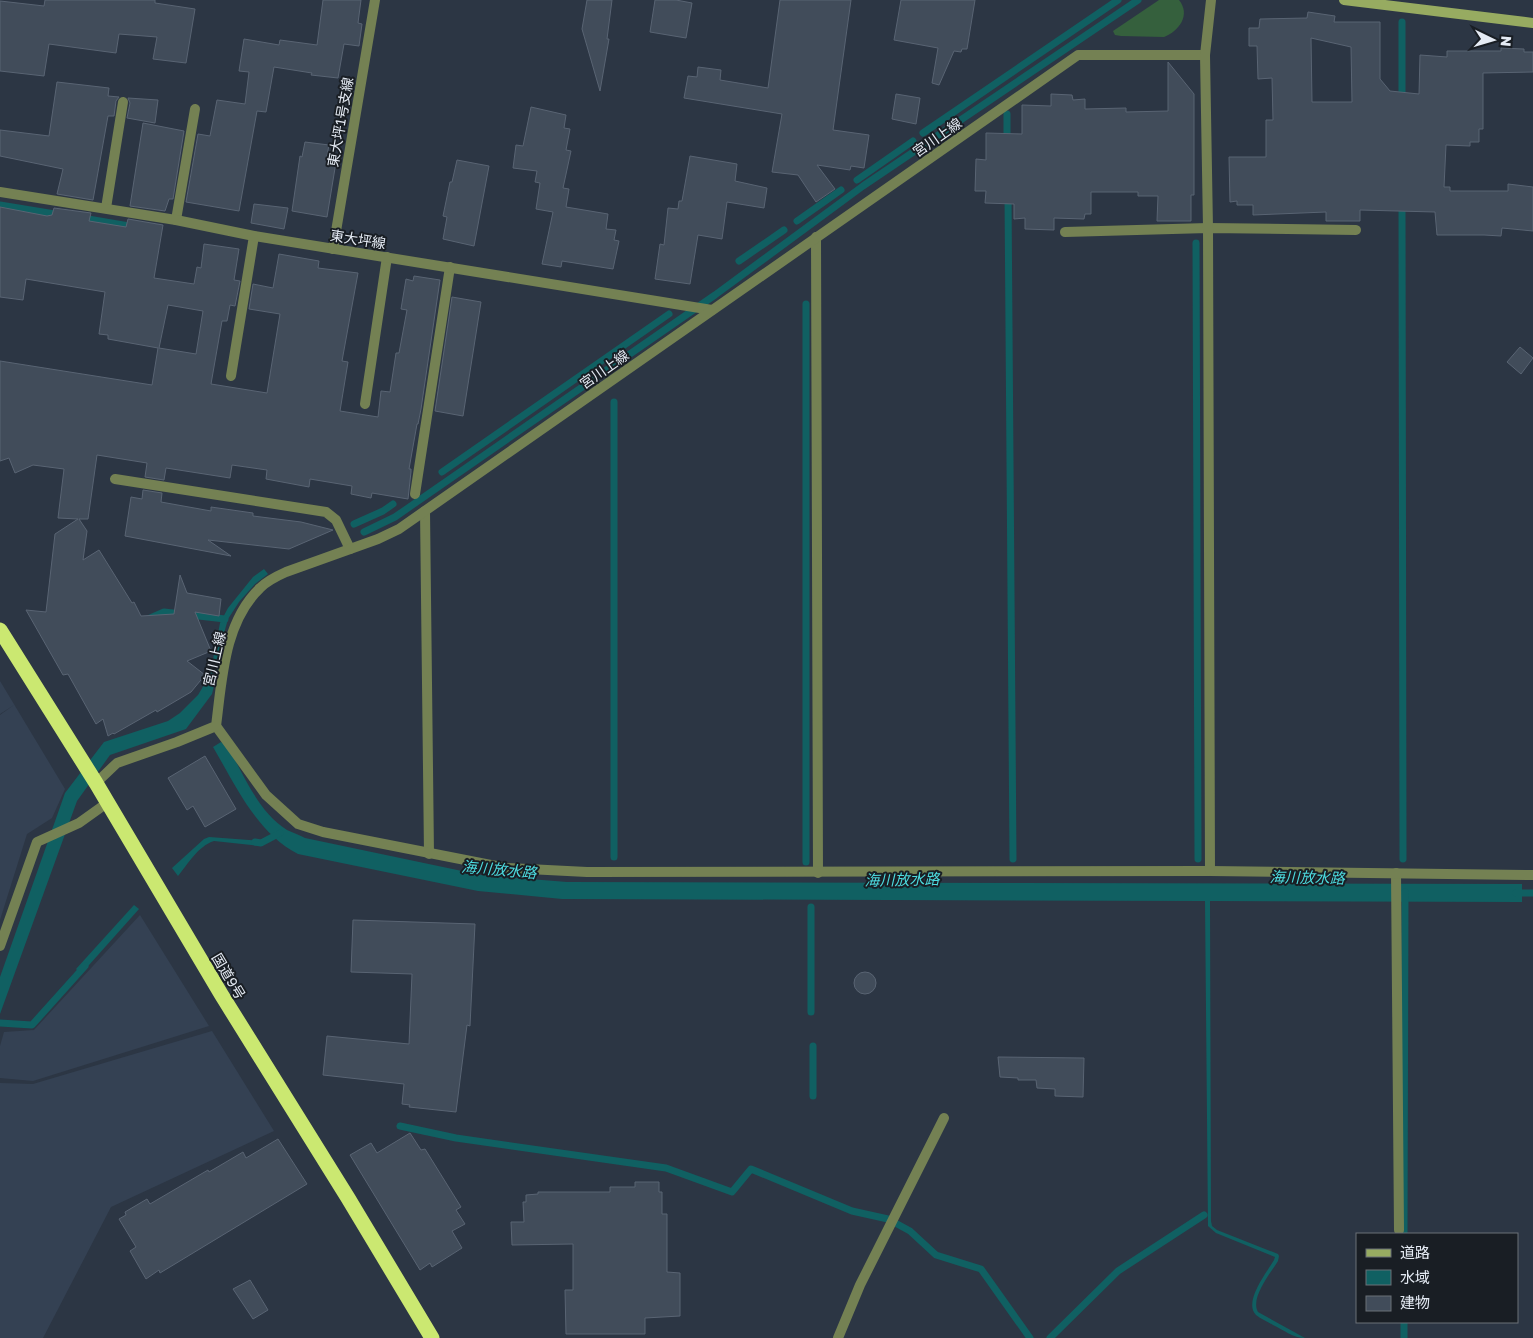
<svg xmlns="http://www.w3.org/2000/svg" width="1533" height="1338" font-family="'Golos Text','Noto Sans JP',sans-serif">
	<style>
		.built { fill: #344153 }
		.green { fill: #35603d }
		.water { fill: #106062 }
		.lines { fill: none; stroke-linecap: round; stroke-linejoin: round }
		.stream { stroke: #106062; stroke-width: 7 }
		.building { fill: #414c5a; stroke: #596473; fill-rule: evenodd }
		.lane { stroke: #748153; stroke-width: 10 }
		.street { stroke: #748153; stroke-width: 10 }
		.secondary { stroke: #97ab61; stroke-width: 10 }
		.highway { stroke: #cbe871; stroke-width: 15 }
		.labels { text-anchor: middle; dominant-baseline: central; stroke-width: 4; stroke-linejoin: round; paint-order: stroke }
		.street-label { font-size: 14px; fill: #e5ebf4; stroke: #191e24 }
		.water-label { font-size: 15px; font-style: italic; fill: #4cdade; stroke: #191e24 }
	</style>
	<rect width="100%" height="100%" fill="#2c3644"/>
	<!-- built -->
	<g class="built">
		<polygon points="0,681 65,789 52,818 27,834 0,920 0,715 14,705 0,714"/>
		<polygon points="140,915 209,1026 33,1081 0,1078 0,1046 4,1032 34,1030"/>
		<polygon points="212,1031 274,1131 111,1207 43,1338 0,1338 0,1083 33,1084"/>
	</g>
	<!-- green -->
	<path class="green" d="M1159,0h20c12,15 0,31 -15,37l-43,-1 -6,-1 -2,-4z"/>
	<!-- water -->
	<g class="water">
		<polygon points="264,569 268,574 255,584 239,602 228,619 223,637 217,674 212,694 186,729 110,755 77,801 0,1014 0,977 65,793 104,742 168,721 180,713 198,695 210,675 220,623 228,608 253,577"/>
		<path d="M221,742l7,5c16,28 30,65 59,83 6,3 13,5 18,8l176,37 86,7 955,2v7l3,1v2l-3,1v7l-312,-1 1,320 1,5 5,4 61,24 1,2 -1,5c-8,13 -28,37 -20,51l47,26c-12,0 -21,-8 -32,-13 -5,-3 -12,-6 -17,-10 -13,-13 11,-43 18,-55l1,-3 -59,-24 -8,-7 -3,-325 -643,-2 -84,-8 -180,-37c-42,-22 -62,-68 -85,-107z"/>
		<path d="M209,837l54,4 -1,5 -48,-5c-16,5 -26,23 -36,35l-6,-8 32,-29z"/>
		<polygon points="134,905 139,909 81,974 76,969"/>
	</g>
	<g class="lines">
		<!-- stream -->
		<g class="stream">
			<polyline points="1402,22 1402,100"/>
			<polyline points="1007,114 1007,142"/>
			<polyline points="923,133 1118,0"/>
			<polyline points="857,180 913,141"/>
			<polyline points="1008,195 1013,859"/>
			<polyline points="1402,203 1403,859"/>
			<polyline points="0,205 61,215"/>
			<polyline points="82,218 135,227"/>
			<polyline points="797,221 841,190"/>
			<polyline points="1196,243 1198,859"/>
			<polyline points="739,261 784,230"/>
			<polyline points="614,402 614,857"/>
			<polyline points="442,472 669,314"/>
			<polyline points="354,524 383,511 393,504"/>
			<polyline points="364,532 395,517 715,295 863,186 1138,0"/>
			<polyline points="148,619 164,612 225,619"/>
			<polyline points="255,842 261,843 280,833"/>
			<polyline points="806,862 806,304"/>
			<polyline points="1516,893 1533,893"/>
			<polyline points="811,907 811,1012"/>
			<polyline points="0,1023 32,1025 85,966"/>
			<polyline points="813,1046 813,1096"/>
			<polyline points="400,1126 456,1138 666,1168 732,1192 751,1169 852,1211 888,1219 910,1231 936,1255 981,1269 1030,1338"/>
			<polyline points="1404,1234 1405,892"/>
			<polyline points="1404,1322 1404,1338"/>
			<polyline points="1050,1338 1118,1271 1204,1215"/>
		</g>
	</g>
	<!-- building -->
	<g class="building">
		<polygon points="45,0 155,0 155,3 195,9 186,63 153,59 157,37 119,34 116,53 49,44 44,76 0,71 0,1 44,6"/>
		<polygon points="323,0 361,0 358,23 362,24 359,46 344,44 338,78 311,75 312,73 274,67 266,112 257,111 239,211 186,202 198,134 210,136 217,100 245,104 249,72 239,71 244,39 279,45 280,40 317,45"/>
		<polygon points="587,0 612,0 607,39 609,39 600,91 582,29"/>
		<polygon points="655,0 676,0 692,3 686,38 650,32"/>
		<polygon points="780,0 851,0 833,130 869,135 864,168 851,166 850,170 817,165 835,189 816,202 798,175 772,172 782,114 684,98 688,76 697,77 698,67 721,70 720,80 768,88"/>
		<polygon points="901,0 975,0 967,49 962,49 961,52 954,51 939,85 932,83 938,48 894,40"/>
		<path d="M1308,12l27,4 -1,6h46v57l10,12 29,3 1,-39 27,2v-6h54v-3l23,1v3h9v20l-50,1v56h-4v13h-9v4l-24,-1 -2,42h6v4h58v-7l25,3v44l-31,-3 -1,8 -17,-1h-47l-2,-23 -75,-2v11h-34v-9l-73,3v-10h-16v-4l-7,1 -1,-45h37v-37h7l-1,-42 -14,1 -1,-33h-8v-18h10l1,-9 47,-1zM1311,38l40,9 1,55h-40z"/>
		<polygon points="1168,62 1194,94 1194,195 1191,195 1191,221 1157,221 1158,196 1138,196 1138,192 1091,192 1091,214 1085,214 1084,219 1054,218 1054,230 1025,229 1025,218 1014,219 1014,204 985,203 986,191 975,191 976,159 986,160 986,133 1022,134 1022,105 1051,106 1051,94 1072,95 1073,100 1085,99 1085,109 1126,108 1126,112 1168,111"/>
		<polygon points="57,82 109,88 108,96 119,97 116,101 114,116 108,116 93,200 57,194 63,169 0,156 0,130 49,136"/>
		<polygon points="896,94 920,98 916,124 892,119"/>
		<polygon points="128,98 158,100 155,123 127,118 130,103"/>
		<polygon points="531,107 566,115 564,128 570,129 566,150 571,151 563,188 569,189 566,207 608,214 606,229 616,230 614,240 619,241 613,269 562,261 561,267 542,264 553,212 536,209 540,183 535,182 537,171 513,168 516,145 523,146"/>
		<polygon points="143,123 184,131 173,199 169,199 165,211 130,206"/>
		<polygon points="305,142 329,145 326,161 336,162 327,217 292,211 300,156 302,157"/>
		<polygon points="690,156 737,164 735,181 767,188 764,208 727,202 722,239 698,235 690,284 655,279 660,244 664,245 668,208 678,209 679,201 682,201"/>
		<polygon points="457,160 489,166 474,246 443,239 447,217 443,216 450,182 452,182"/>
		<polygon points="254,204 288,208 284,229 251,223"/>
		<path d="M0,207l47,9 5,-1 2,-7 37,5 -2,8 37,6 2,-8 35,6 -9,53 40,6 3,-17 4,1 3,-24 35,5 -5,31 6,1 -5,25 -5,-1 -3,16h-5l-11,63 56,9 13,-79 -31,-5 4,-25 20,4 6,-34 40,7 -1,7 40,5 -16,88 6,1 -8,49 38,6 3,-26 9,1 6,-39h3l8,-43 -6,-1 5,-30 7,2 1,-5 26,4 -19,129 -3,15h-1l-8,45h2v3l-3,27 -36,-6 -1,5 -20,-4 1,-8 -42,-7 -1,8 -43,-8 1,-9 -35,-5 -2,13 -64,-10 -2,12 -19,-3 2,-14 -50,-8 -9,64h-9l8,12 -4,29 16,-10 33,53 2,-1 7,14 33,-2 6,-39 7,18 34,6 -2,17 -24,-4 16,39 -24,10 18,14 -14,17 -34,20 -1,-2 -42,24 -1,-1 -5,3 -5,-17 -7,5 -28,-50 -5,1 -37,-65 20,2 9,-78 23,-15 -20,-1 6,-49 -31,-4 -18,8 -6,-15 -9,3v-100l152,24 6,-37 -50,-9v-4l-9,-1 6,-42 -79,-13 -3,21 -23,-3zM168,305l35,6 -7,43 -37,-6z"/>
		<polygon points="452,297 481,302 463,416 435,411"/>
		<polygon points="1520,347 1533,358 1521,374 1507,362"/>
		<polygon points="143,490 162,493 161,502 211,511 211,507 253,513 253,516 301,522 333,530 289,549 208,540 231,556 125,536 131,497 142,499"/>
		<polygon points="205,756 236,809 205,827 193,806 187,810 168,778"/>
		<polygon points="353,920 475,924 470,1026 467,1025 456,1112 409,1107 410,1105 402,1104 404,1084 323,1075 327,1036 409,1044 412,974 351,972"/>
		<circle cx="865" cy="983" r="11"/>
		<polygon points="998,1057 1084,1058 1083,1097 1055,1096 1055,1089 1037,1088 1036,1080 1018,1080 1018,1078 1000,1077"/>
		<polygon points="410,1133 421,1150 425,1149 461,1207 456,1210 465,1224 452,1231 462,1248 432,1267 430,1263 420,1270 350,1155 371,1143 377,1153"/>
		<polygon points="278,1139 307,1184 160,1273 159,1270 146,1279 130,1251 136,1247 119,1219 126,1215 125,1212 147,1199 150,1204 208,1170 209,1172 243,1152 246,1158"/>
		<polygon points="635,1182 659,1182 659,1192 662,1192 662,1214 667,1214 667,1272 680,1273 680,1316 645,1318 645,1334 566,1334 565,1290 573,1290 573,1244 512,1245 511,1222 524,1222 523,1202 526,1202 526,1195 538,1194 538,1192 610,1192 610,1187 635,1187"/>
		<polygon points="250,1280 268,1310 253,1319 233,1289"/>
	</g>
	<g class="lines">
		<!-- lane -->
		<g class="lane">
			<polyline points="106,208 123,102"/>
			<polyline points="176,220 195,109"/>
			<polyline points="1065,232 1208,228 1356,230"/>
			<polyline points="231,376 254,236"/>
			<polyline points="365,404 387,257"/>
			<polyline points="115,479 326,512 336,520 350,549"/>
			<polyline points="415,494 450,267"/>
			<polyline points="1396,873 1399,1230"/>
			<polyline points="838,1338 860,1285 944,1118"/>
		</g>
		<!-- street -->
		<g class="street">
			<polyline points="0,192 176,220 254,236 712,310"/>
			<polyline points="816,237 818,873"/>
			<polyline points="333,249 375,0"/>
			<polyline points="425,511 429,854"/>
			<polyline points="216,726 266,795 298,824 323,832 506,868 587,872 1210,871 1533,875"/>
			<path d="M96,783l21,-20 60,-21 39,-16c6,-46 8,-104 44,-138 7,-7 17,-12 26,-16l92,-33 21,-10 679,-474h127"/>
			<polyline points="1210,871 1208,228 1205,55 1211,0"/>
			<polyline points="0,946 37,842 79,823 107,803"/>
		</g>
		<!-- secondary -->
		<polyline class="secondary" points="1344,0 1533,23"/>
		<!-- highway -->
		<polyline class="highway" points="0,630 96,783 221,994 348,1198 432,1338"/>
	</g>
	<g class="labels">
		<!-- street labels -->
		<g class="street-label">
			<text transform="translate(340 122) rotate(-80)">東大坪1号支線</text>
			<text transform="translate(937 137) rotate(-35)">宮川上線</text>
			<text transform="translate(358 239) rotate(9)">東大坪線</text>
			<text transform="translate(604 369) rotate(-35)">宮川上線</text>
			<text transform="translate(214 659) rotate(-77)">宮川上線</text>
			<text transform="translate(229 976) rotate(59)">国道9号</text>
		</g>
		<!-- water labels -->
		<g class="water-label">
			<text transform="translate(499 869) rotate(5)">海川放水路</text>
			<text transform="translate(1307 877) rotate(1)">海川放水路</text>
			<text transform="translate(902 879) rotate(-1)">海川放水路</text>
		</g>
	</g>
	<!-- legend -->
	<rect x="1356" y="1233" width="162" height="90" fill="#191e24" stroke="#6b7077"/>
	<rect x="1366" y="1249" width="25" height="8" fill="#97ab61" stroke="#6b7077"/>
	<text x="1400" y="1258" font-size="15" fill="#e5ebf4">道路</text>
	<rect x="1366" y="1270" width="25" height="15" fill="#106062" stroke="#6b7077"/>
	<text x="1400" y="1283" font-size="15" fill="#e5ebf4">水域</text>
	<rect x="1366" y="1296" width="25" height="15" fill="#414c5a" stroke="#6b7077"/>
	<text x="1400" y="1308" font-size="15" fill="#e5ebf4">建物</text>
	<!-- north arrow -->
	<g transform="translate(1493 40) rotate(95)" stroke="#191e24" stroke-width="4" paint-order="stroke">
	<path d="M0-4L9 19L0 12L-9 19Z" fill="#e5ebf4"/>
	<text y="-8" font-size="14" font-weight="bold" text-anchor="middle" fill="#e5ebf4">N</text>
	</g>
</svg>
